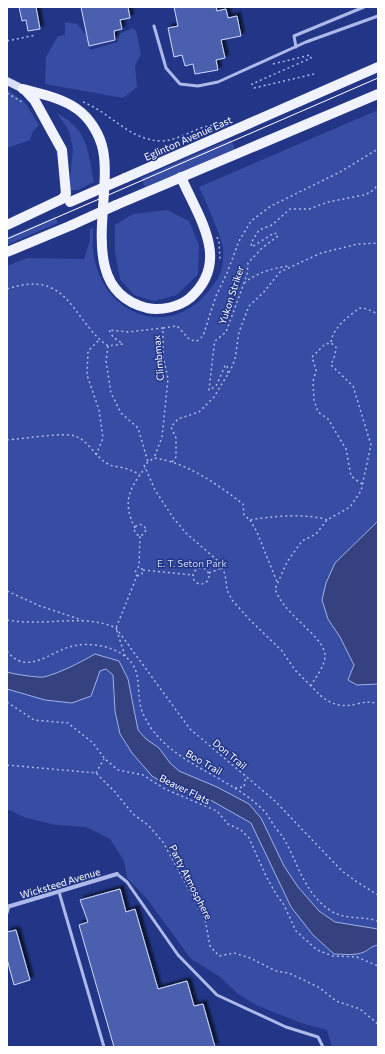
<svg xmlns="http://www.w3.org/2000/svg" width="385" height="1054" font-family="Commissioner,sans-serif">
	<style>
		.green { fill: #364da3 }
		.water { fill: #35427f; stroke: #a1b1ea }
		.building { fill: #4b5faf; stroke: #d1d9f7; filter: url(#shadow) }
		.lines { fill: none; stroke-linecap: round; stroke-linejoin: round }
		.path { stroke: #adb9e9; stroke-width: 1.5; stroke-dasharray: 2 3; stroke-linecap: butt }
		.lane { stroke: #adb9e9; stroke-width: 3 }
		.street { stroke: #adb9e9; stroke-width: 4 }
		.secondary { stroke: #d7ddf7; stroke-width: 8 }
		.primary { stroke: #f0f2fe; stroke-width: 10 }
		.tram { stroke: #fff; stroke-width: 1 }
		.primary-bridge { stroke: #f0f2fe; stroke-width: 10 }
		.labels { text-anchor: middle; dominant-baseline: central; stroke-width: 3; stroke-linejoin: round; paint-order: stroke }
		.street-label { font-size: 10px; fill: #fff; stroke: #223586 }
		.park-label { font-size: 10px; fill: #d1d9f7; stroke: #223586 }
	</style>
	<defs>
		<filter id="shadow"><feDropShadow dx="3.5" dy="-3.5" stdDeviation="1" flood-color="#0009"/></filter>
	</defs>
	<rect width="100%" height="100%" fill="#223586"/>
	<!-- green -->
	<g class="green">
		<polygon points="65,22 77,24 87,36 90,50 118,42 117,35 133,28 136,31 141,54 135,66 137,87 123,98 45,84 46,57 58,36 65,35"/>
		<polygon points="7,89 26,104 39,125 33,131 30,140 7,148"/>
		<path d="M378,110v937h-46l-5,-17 -26,-7 -45,-18 -18,-11 -19,-18 -28,-17 -44,-60 -20,-21 -3,-17 -14,-22 -24,-12 -30,-2 -30,-7 -19,-9v-543l20,-8 57,1 6,-19v-11l3,-1c0,11 -1,22 2,33 12,55 74,77 112,32 13,-16 17,-23 16,-44 -1,-12 -18,-49 -24,-62z"/>
		<path d="M57,113c32,18 30,36 37,69l-16,8h-9l4,-41 -4,-18z"/>
		<polygon points="231,139 235,149 145,187 141,178"/>
		<polygon points="167,210 189,221 199,245 198,274 177,295 154,301 134,295 120,279 115,252 115,225 133,214"/>
		<polygon points="55,217 58,223 7,245 7,237"/>
	</g>
	<!-- water -->
	<g class="water">
		<polygon points="378,521 378,684 357,685 348,680 354,665 340,637 328,619 322,600 326,583 335,563"/>
		<path d="M95,654l24,7 9,18 10,51 8,9 13,9 11,15 9,8 38,16 32,17 12,14 23,48 14,21 21,24 16,11 43,7v16c-7,1 -8,4 -14,7 -9,4 -20,2 -30,2l-21,-19 -22,-28 -40,-84 -53,-30 -23,-3 -23,-14 -20,-23 -12,-19 -5,-23 -2,-36 -7,-6 -6,2 -9,25 -19,7 -27,-3 -38,-11v-17c6,2 32,6 37,5 18,-5 35,-14 51,-23z"/>
	</g>
	<!-- building -->
	<g class="building">
		<polygon points="19,7 36,7 40,29 28,31 26,20 22,21"/>
		<polygon points="81,7 128,7 130,18 120,20 122,29 114,31 115,40 89,46"/>
		<polygon points="174,7 216,7 217,11 226,9 228,18 237,16 241,36 221,40 225,58 216,60 218,70 195,74 193,64 185,66 182,55 174,57 168,28 178,26"/>
		<polygon points="120,889 126,912 135,909 158,989 187,981 194,1006 203,1004 215,1047 114,1047 79,925 88,922 80,900"/>
		<polygon points="16,930 30,980 14,985 7,959 7,932"/>
	</g>
	<g class="lines">
		<!-- path -->
		<g class="path">
			<polyline points="7,41 36,35"/>
			<polyline points="273,64 310,55 311,58 252,84 254,88 314,74"/>
			<polyline points="7,93 24,103"/>
			<path d="M83,102c28,11 46,38 78,39 20,0 41,-19 58,-15"/>
			<polyline points="217,237 219,242 220,259"/>
			<path d="M244,283c14,-11 29,-15 46,-17"/>
			<path d="M7,289c63,-21 64,31 101,57l15,-2 -10,-7 -4,-7 19,2 35,-4v28l5,23 -6,58 -8,21"/>
			<polyline points="163,328 177,326 190,340 197,341 203,336 216,296 227,273 239,241 251,221 271,206 340,172 378,149"/>
			<path d="M331,342c2,-14 17,-26 29,-34l7,1 11,5"/>
			<polyline points="108,346 106,361 111,393 121,413 138,428 148,462"/>
			<polyline points="228,373 227,365 225,366 216,386 209,390 214,346 215,341 226,332 247,275 248,263 262,248 278,236 277,234 274,233 252,247 251,243 259,230 272,225 290,209 309,209 328,202 364,195 371,192 378,185"/>
			<path d="M7,440c15,-1 56,-8 68,-4 14,5 20,21 33,28 4,3 10,2 15,4 6,1 11,4 17,6"/>
			<polyline points="96,455 103,438 99,410 87,375 88,351 99,340"/>
			<polyline points="172,462 176,457 176,438 171,427 178,419 199,412 214,397 231,369 235,359 239,332 249,306 263,293 280,272 321,253 358,244 378,243"/>
			<path d="M362,484l-11,-8 -5,-27 -18,-30 -10,-7 -4,-12 -1,-18 3,-12 -4,-13 13,-13 6,-1 5,4 -1,8 -4,10 22,21 18,59 -10,46 -11,16 -23,13 -11,14 -14,7 -15,21 -12,27c4,10 10,18 18,26 8,9 33,28 32,41 0,11 -10,21 -14,30 14,15 24,23 46,18 8,-2 13,-3 21,0"/>
			<polyline points="250,520 257,532 277,582"/>
			<circle cx="140" cy="530" r="5.5"/>
			<path d="M135,528c-13,-26 -6,-39 10,-60"/>
			<circle cx="201" cy="576" r="8"/>
			<polyline points="143,570 193,575"/>
			<polyline points="209,573 222,568"/>
			<polyline points="137,576 142,574 143,570 139,566"/>
			<polyline points="7,591 40,606 82,620"/>
			<path d="M7,620c36,7 78,-7 109,8l74,101 85,72 67,70 15,11 21,13"/>
			<path d="M7,651c20,26 43,0 66,-5 17,-4 41,0 54,12 14,12 10,28 13,45 1,9 6,17 11,25 28,39 81,49 114,84 3,3 5,8 8,12 3,5 8,10 11,15 15,26 20,54 47,72 14,9 32,5 47,10"/>
			<polyline points="125,656 116,628 137,576 135,572 139,566 140,536"/>
			<path d="M311,686l-16,-16 -13,-19 -33,-32 -17,-19 -5,-10 -2,-16 -8,-14 -30,-26 -13,-15 -19,-29 -11,-25 10,-7c34,5 63,26 89,46l1,11 6,5c21,-4 58,-7 77,0"/>
			<polyline points="7,702 34,720 68,723 93,743 105,759 118,770 143,775 165,789 217,811 228,824 241,830 249,838 266,876 276,894 284,905 296,931 317,950 333,956 357,957 378,966"/>
			<polyline points="7,765 96,773 115,792 133,814 148,825 163,842 205,919 210,946 219,956 234,953 250,958 276,971 289,973 320,988 336,1001 360,1009 378,1024"/>
			<polyline points="96,773 104,759"/>
			<polyline points="235,788 244,787 246,776"/>
		</g>
		<!-- lane -->
		<g class="lane">
			<polyline points="154,26 166,68 180,84 198,86 218,82 306,42 378,16"/>
			<polyline points="296,47 294,36 364,7"/>
			<polyline points="117,874 127,882 178,955 217,995 286,1027 318,1037 323,1047"/>
			<polyline points="59,892 104,1047"/>
			<polyline points="7,913 9,906"/>
		</g>
		<!-- street -->
		<polyline class="street" points="7,907 117,874"/>
		<!-- secondary -->
		<polyline class="secondary" points="7,81 23,89"/>
		<!-- primary -->
		<g class="primary">
			<path d="M23,89c18,5 39,9 54,20 13,9 23,26 26,41 10,50 -28,140 44,158 14,3 32,-1 43,-10 42,-37 8,-81 -9,-121"/>
			<polyline points="125,178 378,67"/>
			<polyline points="116,205 378,94"/>
			<polyline points="7,225 62,199 66,194 62,150 35,101 25,90"/>
			<polyline points="7,252 72,225"/>
		</g>
		<!-- tram -->
		<polyline class="tram" points="7,239 378,78"/>
		<!-- primary-bridge -->
		<g class="primary-bridge">
			<polyline points="70,202 125,178"/>
			<polyline points="72,225 116,205"/>
		</g>
	</g>
	<g class="labels">
		<!-- street labels -->
		<g class="street-label">
			<text transform="translate(188 138) rotate(-24)">Eglinton Avenue East</text>
			<text transform="translate(231 295) rotate(-72)">Yukon Striker</text>
			<text transform="translate(158 358) rotate(-95)">Climbmax</text>
			<text transform="translate(230 754) rotate(40)">Don Trail</text>
			<text transform="translate(204 762) rotate(30)">Boo Trail</text>
			<text transform="translate(185 789) rotate(26)">Beaver Flats</text>
			<text transform="translate(191 882) rotate(63)">Party Atmosphere</text>
			<text transform="translate(60 883) rotate(-17)">Wicksteed Avenue</text>
		</g>
		<!-- park labels -->
		<g class="park-label">
			<text x="192" y="563">E. T. Seton Park</text>
		</g>
	</g>
	<!-- border -->
	<rect width="385" height="1054" fill="none" stroke="#ffffff" stroke-width="16"/>
</svg>
